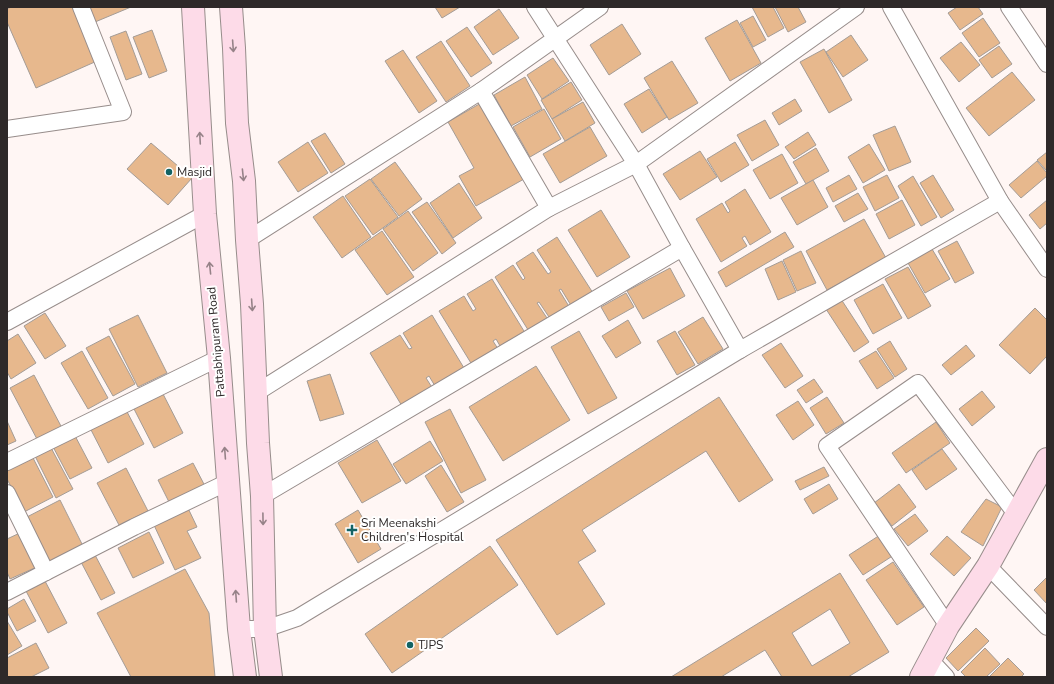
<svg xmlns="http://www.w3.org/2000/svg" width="1054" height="684" font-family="'Nunito Sans',sans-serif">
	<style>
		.building { fill: #e7b88d; stroke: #a49c96; fill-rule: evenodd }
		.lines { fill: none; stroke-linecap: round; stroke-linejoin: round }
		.street-casing { stroke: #978d8b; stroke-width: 18 }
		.secondary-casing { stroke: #978d8b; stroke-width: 24 }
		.street { stroke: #fff; stroke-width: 16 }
		.secondary { stroke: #fddbe8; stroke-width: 22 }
		.oneway { stroke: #968288 }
		.poi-dot { fill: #136364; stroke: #fff; stroke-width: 1.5 }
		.labels { text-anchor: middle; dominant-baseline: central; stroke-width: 4; stroke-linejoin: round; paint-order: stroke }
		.poi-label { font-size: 12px; fill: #2e2929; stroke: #fff; text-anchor: start }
		.street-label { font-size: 12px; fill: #2e2929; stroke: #fff }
	</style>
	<rect width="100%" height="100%" fill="#fff6f4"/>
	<!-- building -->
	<g class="building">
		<polygon points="11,7 72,7 97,61 36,88 7,22 7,9"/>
		<polygon points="88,7 131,7 95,22"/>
		<polygon points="435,7 460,7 442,18"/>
		<polygon points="752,7 773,7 784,28 768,37"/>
		<polygon points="775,7 798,7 806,22 788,32"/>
		<polygon points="957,7 978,7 983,14 960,30 948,13"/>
		<polygon points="499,9 519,38 493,55 474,27"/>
		<polygon points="753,16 766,40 753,47 740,23"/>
		<polygon points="983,18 1000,43 979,57 962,33"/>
		<polygon points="737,20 761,63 730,81 705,38"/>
		<polygon points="622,24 641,54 609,75 590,45"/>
		<polygon points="467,27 492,63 471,77 446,41"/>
		<polygon points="152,30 167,71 149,78 133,37"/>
		<polygon points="126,31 142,74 126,80 110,37"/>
		<polygon points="851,35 868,60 843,77 826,52"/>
		<polygon points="441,41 470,86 446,102 416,57"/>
		<polygon points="961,42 980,65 959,82 940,58"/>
		<polygon points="999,46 1012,64 992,78 979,60"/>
		<polygon points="824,49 852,100 829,113 800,62"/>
		<polygon points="403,50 437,101 419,113 385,61"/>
		<polygon points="553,58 569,81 542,99 527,75"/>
		<polygon points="672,61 698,103 669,120 644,78"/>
		<polygon points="1012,72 1035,100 989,136 966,108"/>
		<polygon points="525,77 542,109 511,126 494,95"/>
		<polygon points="571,82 582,100 552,119 541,100"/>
		<polygon points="649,89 667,117 642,133 624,104"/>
		<polygon points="795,99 802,111 779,125 772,113"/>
		<polygon points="583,102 595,123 565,141 552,119"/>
		<polygon points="481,103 524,179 476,206 459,176 474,168 448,122"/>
		<polygon points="544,109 561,139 530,157 513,127"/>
		<polygon points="765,120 779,145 752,161 737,135"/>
		<polygon points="895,126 911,162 889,171 873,135"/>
		<polygon points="590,127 607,156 560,183 543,154"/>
		<polygon points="808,132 816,145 794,159 785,147"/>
		<polygon points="325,133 345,164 331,173 311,141"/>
		<polygon points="308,142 328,173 298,192 278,162"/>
		<polygon points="735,142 749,165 721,182 707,159"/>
		<polygon points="151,143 192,178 168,205 127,169"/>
		<polygon points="869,144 885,170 863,183 848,157"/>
		<polygon points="816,148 829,171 806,184 793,162"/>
		<polygon points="700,151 717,177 680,200 663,174"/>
		<polygon points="1047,152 1047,171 1037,160"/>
		<polygon points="782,154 798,183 770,199 753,170"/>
		<polygon points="1037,161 1047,173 1047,176 1021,198 1009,185"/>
		<polygon points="395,162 422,199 399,216 371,179"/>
		<polygon points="849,175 857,189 833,202 826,188"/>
		<polygon points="887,175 899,198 875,211 863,187"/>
		<polygon points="933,175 954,210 941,218 920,183"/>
		<polygon points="913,176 937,217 921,226 898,186"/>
		<polygon points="370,179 398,217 373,235 345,196"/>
		<polygon points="813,180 828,207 797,225 781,198"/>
		<polygon points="459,183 482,218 453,238 430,203"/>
		<polygon points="745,189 771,232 750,245 745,236 742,238 747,246 721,262 696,219 722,203 728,213 730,211 725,202"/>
		<polygon points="858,193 868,209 844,222 835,206"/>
		<polygon points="343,196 371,237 342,258 313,217"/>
		<polygon points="902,200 915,225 889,239 876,214"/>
		<polygon points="1047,200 1047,223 1040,229 1029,215"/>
		<polygon points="427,202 456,243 442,254 412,212"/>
		<polygon points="601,210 630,257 597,277 568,230"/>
		<polygon points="408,211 438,253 413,271 383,229"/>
		<polygon points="864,219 886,258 827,290 806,251"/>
		<polygon points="382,231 414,277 387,295 355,250"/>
		<polygon points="785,232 794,247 726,287 718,272"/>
		<polygon points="557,237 593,293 572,307 561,289 559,290 570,308 551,320 539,302 537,303 549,321 530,333 495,277 513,265 523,280 525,278 516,263 533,252 548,274 551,272 537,250"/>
		<polygon points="957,241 974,273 955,283 938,251"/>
		<polygon points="932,249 950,279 925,293 908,263"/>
		<polygon points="801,251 816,283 797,291 783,260"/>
		<polygon points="782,261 796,292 778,300 765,269"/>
		<polygon points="908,267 931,306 908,319 885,279"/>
		<polygon points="670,268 685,296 643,319 627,291"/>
		<polygon points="492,279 527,336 503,351 496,339 493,341 500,352 474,368 439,311 464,296 473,311 476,309 467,294"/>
		<polygon points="883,284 902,318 873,334 854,300"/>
		<polygon points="626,293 634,307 609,321 601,307"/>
		<polygon points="839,296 869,342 854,352 824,306"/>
		<polygon points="1035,308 1047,320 1047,356 1030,374 999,345"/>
		<polygon points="45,313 66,346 45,359 24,326"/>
		<polygon points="138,315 167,373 138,387 109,329"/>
		<polygon points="432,315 467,373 438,391 429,376 426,378 435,392 405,411 370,353 400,335 409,349 412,348 403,333"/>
		<polygon points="703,317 723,349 698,364 678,332"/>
		<polygon points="628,320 641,343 616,358 602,336"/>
		<polygon points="579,331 617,398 588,414 551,347"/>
		<polygon points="675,331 695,365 677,375 657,341"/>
		<polygon points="18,334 36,363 11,379 7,372 7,341"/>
		<polygon points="109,336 135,384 113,396 86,348"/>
		<polygon points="890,341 907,369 895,377 877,349"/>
		<polygon points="781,343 803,376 785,388 762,355"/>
		<polygon points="966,345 975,356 951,375 942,365"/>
		<polygon points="82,351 108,398 88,409 61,363"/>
		<polygon points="876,351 894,378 877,389 859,361"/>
		<polygon points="536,366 570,420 503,461 469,407"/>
		<polygon points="330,374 344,414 320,421 307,381"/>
		<polygon points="34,375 62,428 38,441 10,388"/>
		<polygon points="814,379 823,392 806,403 797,390"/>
		<polygon points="982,391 995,407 972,426 959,409"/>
		<polygon points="162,392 183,433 154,448 133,407"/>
		<polygon points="719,397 773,480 739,502 706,451 582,530 596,551 578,562 605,604 557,635 496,540"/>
		<polygon points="827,397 844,423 826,434 810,408"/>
		<polygon points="798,401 814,425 793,440 776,415"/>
		<polygon points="125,408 144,444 108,463 89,426"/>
		<polygon points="450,409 486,480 461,493 425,422"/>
		<polygon points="7,421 16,441 7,445"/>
		<polygon points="936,422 950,443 906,473 892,453"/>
		<polygon points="73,432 92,468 70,479 51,443"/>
		<polygon points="377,440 401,481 362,503 338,463"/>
		<polygon points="430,441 443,461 406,484 393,464"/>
		<polygon points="49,444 73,489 56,498 33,452"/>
		<polygon points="942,449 957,469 926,490 912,470"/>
		<polygon points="31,454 53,497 24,512 7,479 7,467"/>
		<polygon points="193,463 206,488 171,506 158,480"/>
		<polygon points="441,465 464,502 447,512 425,476"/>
		<polygon points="824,467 829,476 800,490 795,481"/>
		<polygon points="126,468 148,511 119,525 97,483"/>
		<polygon points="829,484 838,499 813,514 804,499"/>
		<polygon points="899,484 916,507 892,526 874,503"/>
		<polygon points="986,499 1002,507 983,546 961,532"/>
		<polygon points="60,500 83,546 46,564 23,519"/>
		<polygon points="187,506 197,527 187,531 201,558 175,570 153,523"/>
		<polygon points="358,510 381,549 358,563 335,524"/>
		<polygon points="915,514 928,531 908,546 894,529"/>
		<polygon points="22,532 39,566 10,579 7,572 7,539"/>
		<polygon points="149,532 164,563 133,578 118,548"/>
		<polygon points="880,535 894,555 863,575 849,555"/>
		<polygon points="947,536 971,558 954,576 930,554"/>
		<polygon points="490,546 518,585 392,673 365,634"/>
		<polygon points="95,555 115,593 101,600 81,562"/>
		<polygon points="893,562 924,607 897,625 866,580"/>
		<polygon points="185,569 209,613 215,677 131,677 97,613"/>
		<path d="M840,573l49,79 -41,25h-66l-17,-27 -44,27h-50zM830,609l20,34 -38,23 -20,-33z"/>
		<polygon points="1047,577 1047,604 1034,590"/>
		<polygon points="45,581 67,623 48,633 26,591"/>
		<polygon points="24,599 36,621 17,631 7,612 7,609"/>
		<polygon points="7,621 22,646 7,655"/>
		<polygon points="976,628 989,641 958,671 946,658"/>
		<polygon points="36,643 49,668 31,677 7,677 7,658"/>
		<polygon points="985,648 1000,664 986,677 966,677 961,672"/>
		<polygon points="1008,658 1024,674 1021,677 989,677"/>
	</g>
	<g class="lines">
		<defs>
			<g id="street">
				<polyline points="535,7 636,164 682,248 740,350"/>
				<polyline points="891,7 1000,201 1047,269"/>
				<polyline points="1009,7 1047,64"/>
				<polyline points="481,91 549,208"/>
				<polyline points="7,129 123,112 81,7"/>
				<polyline points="247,240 481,91 600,7"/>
				<polyline points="7,322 205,214"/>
				<polyline points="256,393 549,208 636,164 856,7"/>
				<polyline points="7,462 219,358"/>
				<polyline points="7,493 46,572"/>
				<polyline points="262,496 682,248"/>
				<polyline points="988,566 1047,627"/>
				<polyline points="7,592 134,527 228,482"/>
				<polyline points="948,626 827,446 918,383 1016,514"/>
				<polyline points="239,629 265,629 297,618 740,350 1000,201"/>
				<polyline points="931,661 946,677"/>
			</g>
			<g id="secondary">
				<polyline points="193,7 205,214 219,358 239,629 245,677"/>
				<polyline points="231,7 234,48 237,123 244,181 247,240 252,304 258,443 262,496 265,629 271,677"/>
				<polyline points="921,677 948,626 988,566 1047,459"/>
			</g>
		</defs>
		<!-- street casing -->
		<use href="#street" class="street-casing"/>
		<!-- secondary casing -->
		<use href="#secondary" class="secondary-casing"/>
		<!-- street -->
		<use href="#street" class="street"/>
		<!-- secondary -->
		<use href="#secondary" class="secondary"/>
	</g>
	<!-- one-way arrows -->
	<defs><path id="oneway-shaft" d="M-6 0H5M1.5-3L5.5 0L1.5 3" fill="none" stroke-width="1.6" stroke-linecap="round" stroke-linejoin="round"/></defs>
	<g class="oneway">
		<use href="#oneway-shaft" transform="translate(233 46) rotate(86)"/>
		<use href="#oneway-shaft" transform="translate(200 138) rotate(-93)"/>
		<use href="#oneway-shaft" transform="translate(243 175) rotate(84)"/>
		<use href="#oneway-shaft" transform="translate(210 268) rotate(-96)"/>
		<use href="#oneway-shaft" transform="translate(252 305) rotate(86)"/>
		<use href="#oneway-shaft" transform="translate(225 453) rotate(-94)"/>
		<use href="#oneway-shaft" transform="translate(263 519) rotate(89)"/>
		<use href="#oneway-shaft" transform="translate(236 596) rotate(-94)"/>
	</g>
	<!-- markers -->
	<g class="poi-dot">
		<circle cx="169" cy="172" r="4"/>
		<path d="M350 524h4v4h4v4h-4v4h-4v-4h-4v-4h4z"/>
		<circle cx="410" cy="645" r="4"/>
	</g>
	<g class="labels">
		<!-- poi labels -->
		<g class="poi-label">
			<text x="177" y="172">Masjid</text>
			<text x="361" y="523">Sri Meenakshi<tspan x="361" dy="14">Children's Hospital</tspan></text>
			<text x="418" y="645">TJPS</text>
		</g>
		<!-- street labels -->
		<g class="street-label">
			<text transform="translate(216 342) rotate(-95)">Pattabhipuram Road</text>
		</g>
	</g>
	<!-- border -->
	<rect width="1054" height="684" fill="none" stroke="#2e2929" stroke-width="16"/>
</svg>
